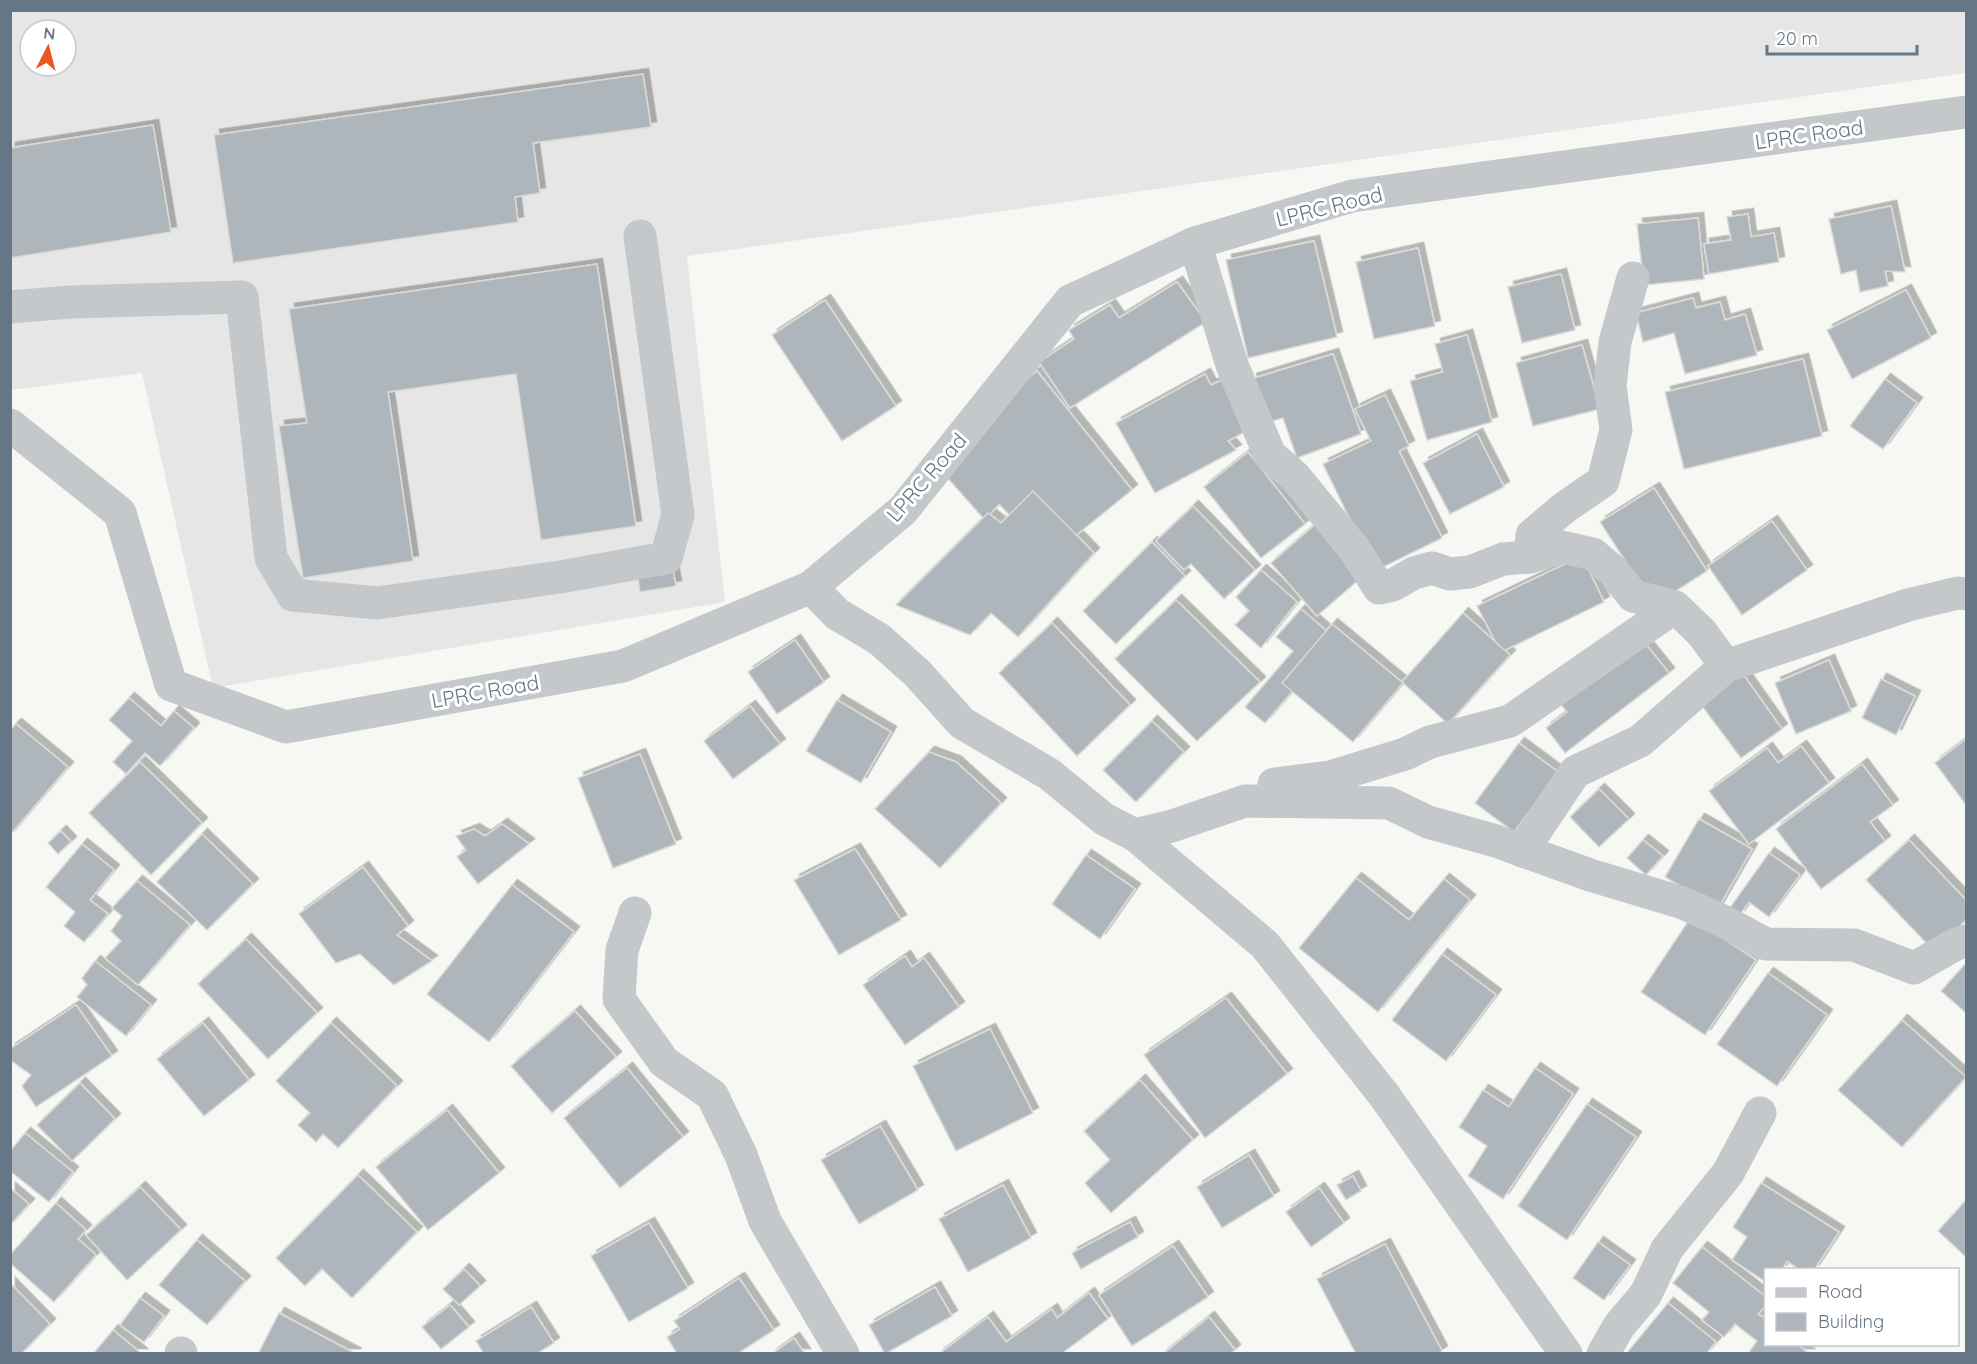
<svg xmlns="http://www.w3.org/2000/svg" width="1977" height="1364" font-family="Quicksand,sans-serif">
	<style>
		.built { fill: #e5e6e5; fill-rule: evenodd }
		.building { fill: #aeb5bb; stroke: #d9d9d6; stroke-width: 1.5; filter: url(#shadow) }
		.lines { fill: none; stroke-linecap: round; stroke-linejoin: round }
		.minor { stroke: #c4c8cb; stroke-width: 33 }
		.labels { text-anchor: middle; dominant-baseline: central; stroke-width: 6; stroke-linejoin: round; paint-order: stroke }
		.street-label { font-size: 21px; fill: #657686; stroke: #fff }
	</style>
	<defs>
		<filter id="shadow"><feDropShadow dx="5.5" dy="-5.5" stdDeviation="0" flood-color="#0004"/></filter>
	</defs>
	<rect width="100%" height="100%" fill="#f7f7f4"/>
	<!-- built -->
	<path class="built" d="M1966,10v63l-1279,183 38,346 -512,86 -71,-315 -131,17 -1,-379zM30,30h36v36h-36z"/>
	<!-- building -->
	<g class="building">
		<polygon points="643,74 651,127 533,143 540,193 515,197 518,222 233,263 214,135"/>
		<polygon points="153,125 171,232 10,258 10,148"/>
		<polygon points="1891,206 1905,272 1885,271 1888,286 1860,292 1856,270 1841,274 1829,219"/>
		<polygon points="1748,214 1751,237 1774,233 1779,262 1709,274 1704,244 1731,240 1727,217"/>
		<polygon points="1698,218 1704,279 1644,285 1637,224"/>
		<polygon points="1314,241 1337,337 1248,358 1226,260"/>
		<polygon points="1418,248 1435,326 1374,339 1356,262"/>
		<polygon points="597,264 636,526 541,540 516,374 388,392 413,561 303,578 279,426 307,423 289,309"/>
		<polygon points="1561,274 1575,330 1522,343 1508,287"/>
		<polygon points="1177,282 1206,322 1070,408 1039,362 1074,339 1069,330 1110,305 1119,318"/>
		<polygon points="1906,290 1931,338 1852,379 1827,330"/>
		<polygon points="1693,298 1696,308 1720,302 1725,320 1745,314 1757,355 1685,374 1674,333 1643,342 1636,313"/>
		<polygon points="825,300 896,406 842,441 772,335"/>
		<polygon points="1467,335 1492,422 1427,440 1410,381 1443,372 1435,344"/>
		<polygon points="1582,345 1600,409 1533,426 1516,363"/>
		<polygon points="1333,354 1361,434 1297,458 1283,418 1268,422 1251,379"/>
		<polygon points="1803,359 1822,436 1684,469 1665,392"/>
		<polygon points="1037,371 1132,490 1049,557 999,504 985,520 929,457"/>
		<polygon points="1205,374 1211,385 1222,380 1250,429 1228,441 1236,450 1155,493 1116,423"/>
		<polygon points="1885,379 1917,403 1883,449 1850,426"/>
		<polygon points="1385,395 1409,446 1399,451 1442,538 1375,571 1323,464 1371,441 1355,409"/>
		<polygon points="1477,434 1504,487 1450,514 1423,463"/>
		<polygon points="1248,452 1305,524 1261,558 1204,487"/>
		<polygon points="1654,488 1707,571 1654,605 1600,522"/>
		<polygon points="1033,491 1094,553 1018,637 991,613 970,635 896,605 988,513 1001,523"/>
		<polygon points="1193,506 1255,570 1224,599 1191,564 1184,570 1156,541"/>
		<polygon points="1772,521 1807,570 1742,615 1708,566"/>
		<polygon points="1318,522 1364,575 1317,616 1271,563"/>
		<polygon points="1152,542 1185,576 1116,644 1083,611"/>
		<polygon points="1582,556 1604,602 1501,652 1477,606"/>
		<polygon points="671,560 676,586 640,592 636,566"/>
		<polygon points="1261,570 1297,602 1261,648 1235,625 1249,611 1236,597"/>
		<polygon points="1176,600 1260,682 1197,741 1115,659"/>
		<polygon points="1301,609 1347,649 1331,668 1321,658 1265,723 1245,707 1293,651 1276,637"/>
		<polygon points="1463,613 1510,655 1448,724 1402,682"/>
		<polygon points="1052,623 1130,705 1077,756 999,673"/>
		<polygon points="1332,624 1403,683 1353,742 1282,683"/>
		<polygon points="1640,637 1669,673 1565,753 1546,728 1567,712 1557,700"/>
		<polygon points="795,640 824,682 777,714 748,672"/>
		<polygon points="1829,660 1851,711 1796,734 1775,683"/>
		<polygon points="1740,670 1782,729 1741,758 1696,698"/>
		<polygon points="1881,679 1915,696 1896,735 1862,718"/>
		<polygon points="129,698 161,726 174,711 194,728 160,766 145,753 126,774 113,762 132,741 109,720"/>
		<polygon points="837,700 891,732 861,783 806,751"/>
		<polygon points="750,706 780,744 733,779 704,741"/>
		<polygon points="1152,721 1184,752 1136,802 1103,770"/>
		<polygon points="16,724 68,767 10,835 10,730"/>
		<polygon points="1966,739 1966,805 1935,763"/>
		<polygon points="1519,743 1558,772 1514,832 1475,803"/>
		<polygon points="1801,746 1829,783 1749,844 1709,791 1767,748 1778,763"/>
		<polygon points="929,752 956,762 1001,803 940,868 875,809"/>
		<polygon points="640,754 676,844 613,868 578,778"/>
		<polygon points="140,762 202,823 151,875 89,813"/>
		<polygon points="1862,764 1893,805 1870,822 1885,841 1821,889 1776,829"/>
		<polygon points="1599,789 1629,819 1599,847 1570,817"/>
		<polygon points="1699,819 1752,849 1718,908 1665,877"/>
		<polygon points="502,824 529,844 478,884 457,857 466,850 456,836 474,829 485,836"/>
		<polygon points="61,831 71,842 58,854 48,843"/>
		<polygon points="202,834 253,884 207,930 157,882"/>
		<polygon points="1643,840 1663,856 1646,875 1627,858"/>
		<polygon points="1909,840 1966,900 1966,920 1934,951 1866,880"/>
		<polygon points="82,844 114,870 90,900 108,914 84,942 64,926 75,912 46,887"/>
		<polygon points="855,849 901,920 839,955 794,880"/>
		<polygon points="1769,853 1800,875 1769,917 1749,902 1739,916 1729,909"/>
		<polygon points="1086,855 1135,889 1100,939 1052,904"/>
		<polygon points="363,867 408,926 397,935 432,961 394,985 360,954 336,963 299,914"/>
		<polygon points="1356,878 1409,920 1444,879 1470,900 1378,1012 1299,948"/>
		<polygon points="137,881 190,925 138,985 105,958 121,941 111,931 122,916 112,908"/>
		<polygon points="512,885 574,932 489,1042 427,994"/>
		<polygon points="1691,917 1756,960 1705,1035 1641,992"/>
		<polygon points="246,939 317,1013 268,1059 198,984"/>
		<polygon points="1442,954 1496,995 1446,1061 1392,1020"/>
		<polygon points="905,956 912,967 924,958 959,1007 905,1045 863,985"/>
		<polygon points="95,961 151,1005 126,1036 77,997 87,985 82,978"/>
		<polygon points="1966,963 1966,1013 1941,991"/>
		<polygon points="1768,973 1827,1015 1777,1086 1717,1044"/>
		<polygon points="1226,998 1287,1074 1205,1138 1144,1055"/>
		<polygon points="76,1005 112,1056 36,1107 22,1086 31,1075 10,1060 10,1049"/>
		<polygon points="575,1011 616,1057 552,1113 511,1066"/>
		<polygon points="1902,1020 1966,1077 1902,1147 1838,1090"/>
		<polygon points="203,1023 249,1080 204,1116 157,1059"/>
		<polygon points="331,1023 397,1086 338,1148 323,1134 316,1142 298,1125 310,1113 276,1081"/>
		<polygon points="990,1029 1033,1113 956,1151 913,1066"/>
		<polygon points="627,1068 683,1137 620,1188 564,1118"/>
		<polygon points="1535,1068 1573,1094 1503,1199 1468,1176 1487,1146 1459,1127 1483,1090 1509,1107"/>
		<polygon points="1140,1080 1193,1140 1111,1213 1085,1183 1110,1160 1084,1131"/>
		<polygon points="80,1083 115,1119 72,1161 37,1125"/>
		<polygon points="1587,1104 1636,1137 1567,1240 1518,1206"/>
		<polygon points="447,1110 499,1173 428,1230 376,1167"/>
		<polygon points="880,1126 918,1190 859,1224 821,1160"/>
		<polygon points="25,1133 73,1172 49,1202 10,1171 10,1151"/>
		<polygon points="1249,1155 1274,1196 1222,1228 1197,1187"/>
		<polygon points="358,1175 417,1232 352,1298 322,1269 305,1286 276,1258"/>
		<polygon points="1353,1176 1361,1191 1346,1200 1337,1185"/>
		<polygon points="1761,1183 1839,1232 1814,1270 1800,1270 1787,1261 1782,1270 1766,1270 1766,1282 1732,1260 1747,1237 1733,1227"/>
		<polygon points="1003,1185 1031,1238 968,1272 939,1219"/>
		<polygon points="140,1187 181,1230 127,1280 86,1235"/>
		<polygon points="10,1188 29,1204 10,1225"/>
		<polygon points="1319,1188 1344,1223 1311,1247 1286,1212"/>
		<polygon points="1966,1200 1966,1257 1938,1231"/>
		<polygon points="56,1203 86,1230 78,1239 96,1255 54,1302 10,1263 10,1255"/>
		<polygon points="1130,1222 1138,1237 1081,1269 1072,1253"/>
		<polygon points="649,1223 688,1288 629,1322 591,1256"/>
		<polygon points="197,1240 245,1281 207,1325 159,1285"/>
		<polygon points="1598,1242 1630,1265 1604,1300 1573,1278"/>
		<polygon points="1385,1244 1442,1351 1438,1354 1356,1354 1317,1279"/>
		<polygon points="1173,1246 1208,1297 1132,1346 1099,1295"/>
		<polygon points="1702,1247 1766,1297 1766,1305 1758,1314 1766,1319 1766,1344 1797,1344 1809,1354 1748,1354 1757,1341 1735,1324 1724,1337 1702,1320 1709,1312 1673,1283"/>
		<polygon points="464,1269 480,1286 459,1305 443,1289"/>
		<polygon points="739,1278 774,1330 737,1354 677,1354 667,1337 680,1329 674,1321"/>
		<polygon points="10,1283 50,1324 21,1354 10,1354"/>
		<polygon points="935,1287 952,1316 885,1354 869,1325"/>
		<polygon points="1089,1293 1108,1319 1061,1354 939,1354 988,1317 1006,1342 1052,1309 1057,1318"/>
		<polygon points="140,1298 164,1316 144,1342 120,1325"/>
		<polygon points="1668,1303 1716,1342 1706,1354 1626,1354"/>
		<polygon points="450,1305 469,1327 441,1349 422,1327"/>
		<polygon points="531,1307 554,1343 536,1354 484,1354 476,1341"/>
		<polygon points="279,1313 356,1354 258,1354"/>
		<polygon points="1209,1317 1235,1350 1230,1354 1163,1354"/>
		<polygon points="113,1330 142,1354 93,1354"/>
		<polygon points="794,1338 805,1354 772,1354"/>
	</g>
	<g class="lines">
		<!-- minor -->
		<g class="minor">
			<polyline points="1195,243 1232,365 1270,455 1295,477 1355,550 1379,588 1393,585 1414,573 1432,568 1450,574 1470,572 1503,559 1530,557 1562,547 1593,554 1613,571 1633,596 1675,607 1702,633 1726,666"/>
			<polyline points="10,307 70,302 242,297 271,558 293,595 377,603 560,577 666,558 678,515 640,236"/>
			<polyline points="10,425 120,513 171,685 286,727 623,666 811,587 903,510 1070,301 1195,243 1352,196 1966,112"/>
			<polyline points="1530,557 1532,535 1564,508 1603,481 1616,430 1610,386 1615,342 1633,278"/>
			<polyline points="811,587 837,614 879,639 918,674 962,723 1049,774 1104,819 1135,835 1172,826 1245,801 1389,803 1428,822 1496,841 1590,875 1683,903 1723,921 1766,944 1854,945 1914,968 1956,944 1966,941"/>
			<polyline points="1274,784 1330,777 1405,754 1430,742 1510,721 1675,607"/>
			<polyline points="1135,835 1265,945 1384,1095 1566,1354"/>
			<polyline points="1522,851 1575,772 1640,741 1726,666 1908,605 1958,593 1966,594"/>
			<polyline points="635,913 622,950 619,999 664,1062 712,1095 741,1155 765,1221 843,1354"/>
			<polyline points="181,1353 181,1354"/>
			<polyline points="1603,1354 1619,1326 1646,1294 1667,1249 1728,1173 1760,1113"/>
		</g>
	</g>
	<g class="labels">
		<!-- street labels -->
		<g class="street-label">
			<text transform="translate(1809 134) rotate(-8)">LPRC Road</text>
			<text transform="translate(1329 206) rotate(-14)">LPRC Road</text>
			<text transform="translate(926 477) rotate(-49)">LPRC Road</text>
			<text transform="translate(485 691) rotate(-10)">LPRC Road</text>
		</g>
	</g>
	<!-- border -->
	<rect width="1977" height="1364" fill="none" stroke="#657686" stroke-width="24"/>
	<!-- legend -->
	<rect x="1764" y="1268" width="195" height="78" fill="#ffffff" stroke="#c1c8cf" stroke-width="1.5"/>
	<rect x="1776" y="1288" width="30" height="9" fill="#c4c8cb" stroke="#c1c8cf" stroke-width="1.5"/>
	<text x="1818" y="1298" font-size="18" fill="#657686">Road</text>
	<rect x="1776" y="1313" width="30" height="18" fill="#aeb5bb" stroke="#c1c8cf" stroke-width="1.5"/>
	<text x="1818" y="1328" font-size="18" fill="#657686">Building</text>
	<!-- north arrow -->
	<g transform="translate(48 48) rotate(6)"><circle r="28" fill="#ffffff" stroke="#c1c8cf" stroke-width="1.5"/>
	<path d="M0-4.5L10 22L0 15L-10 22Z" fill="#eb5720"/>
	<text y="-9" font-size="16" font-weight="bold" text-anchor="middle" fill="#657686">N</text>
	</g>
	<!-- scale -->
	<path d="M1767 45v9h150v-9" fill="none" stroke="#657686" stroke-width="3"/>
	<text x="1776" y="45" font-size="18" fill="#657686" stroke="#ffffff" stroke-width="4.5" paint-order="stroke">20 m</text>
</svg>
